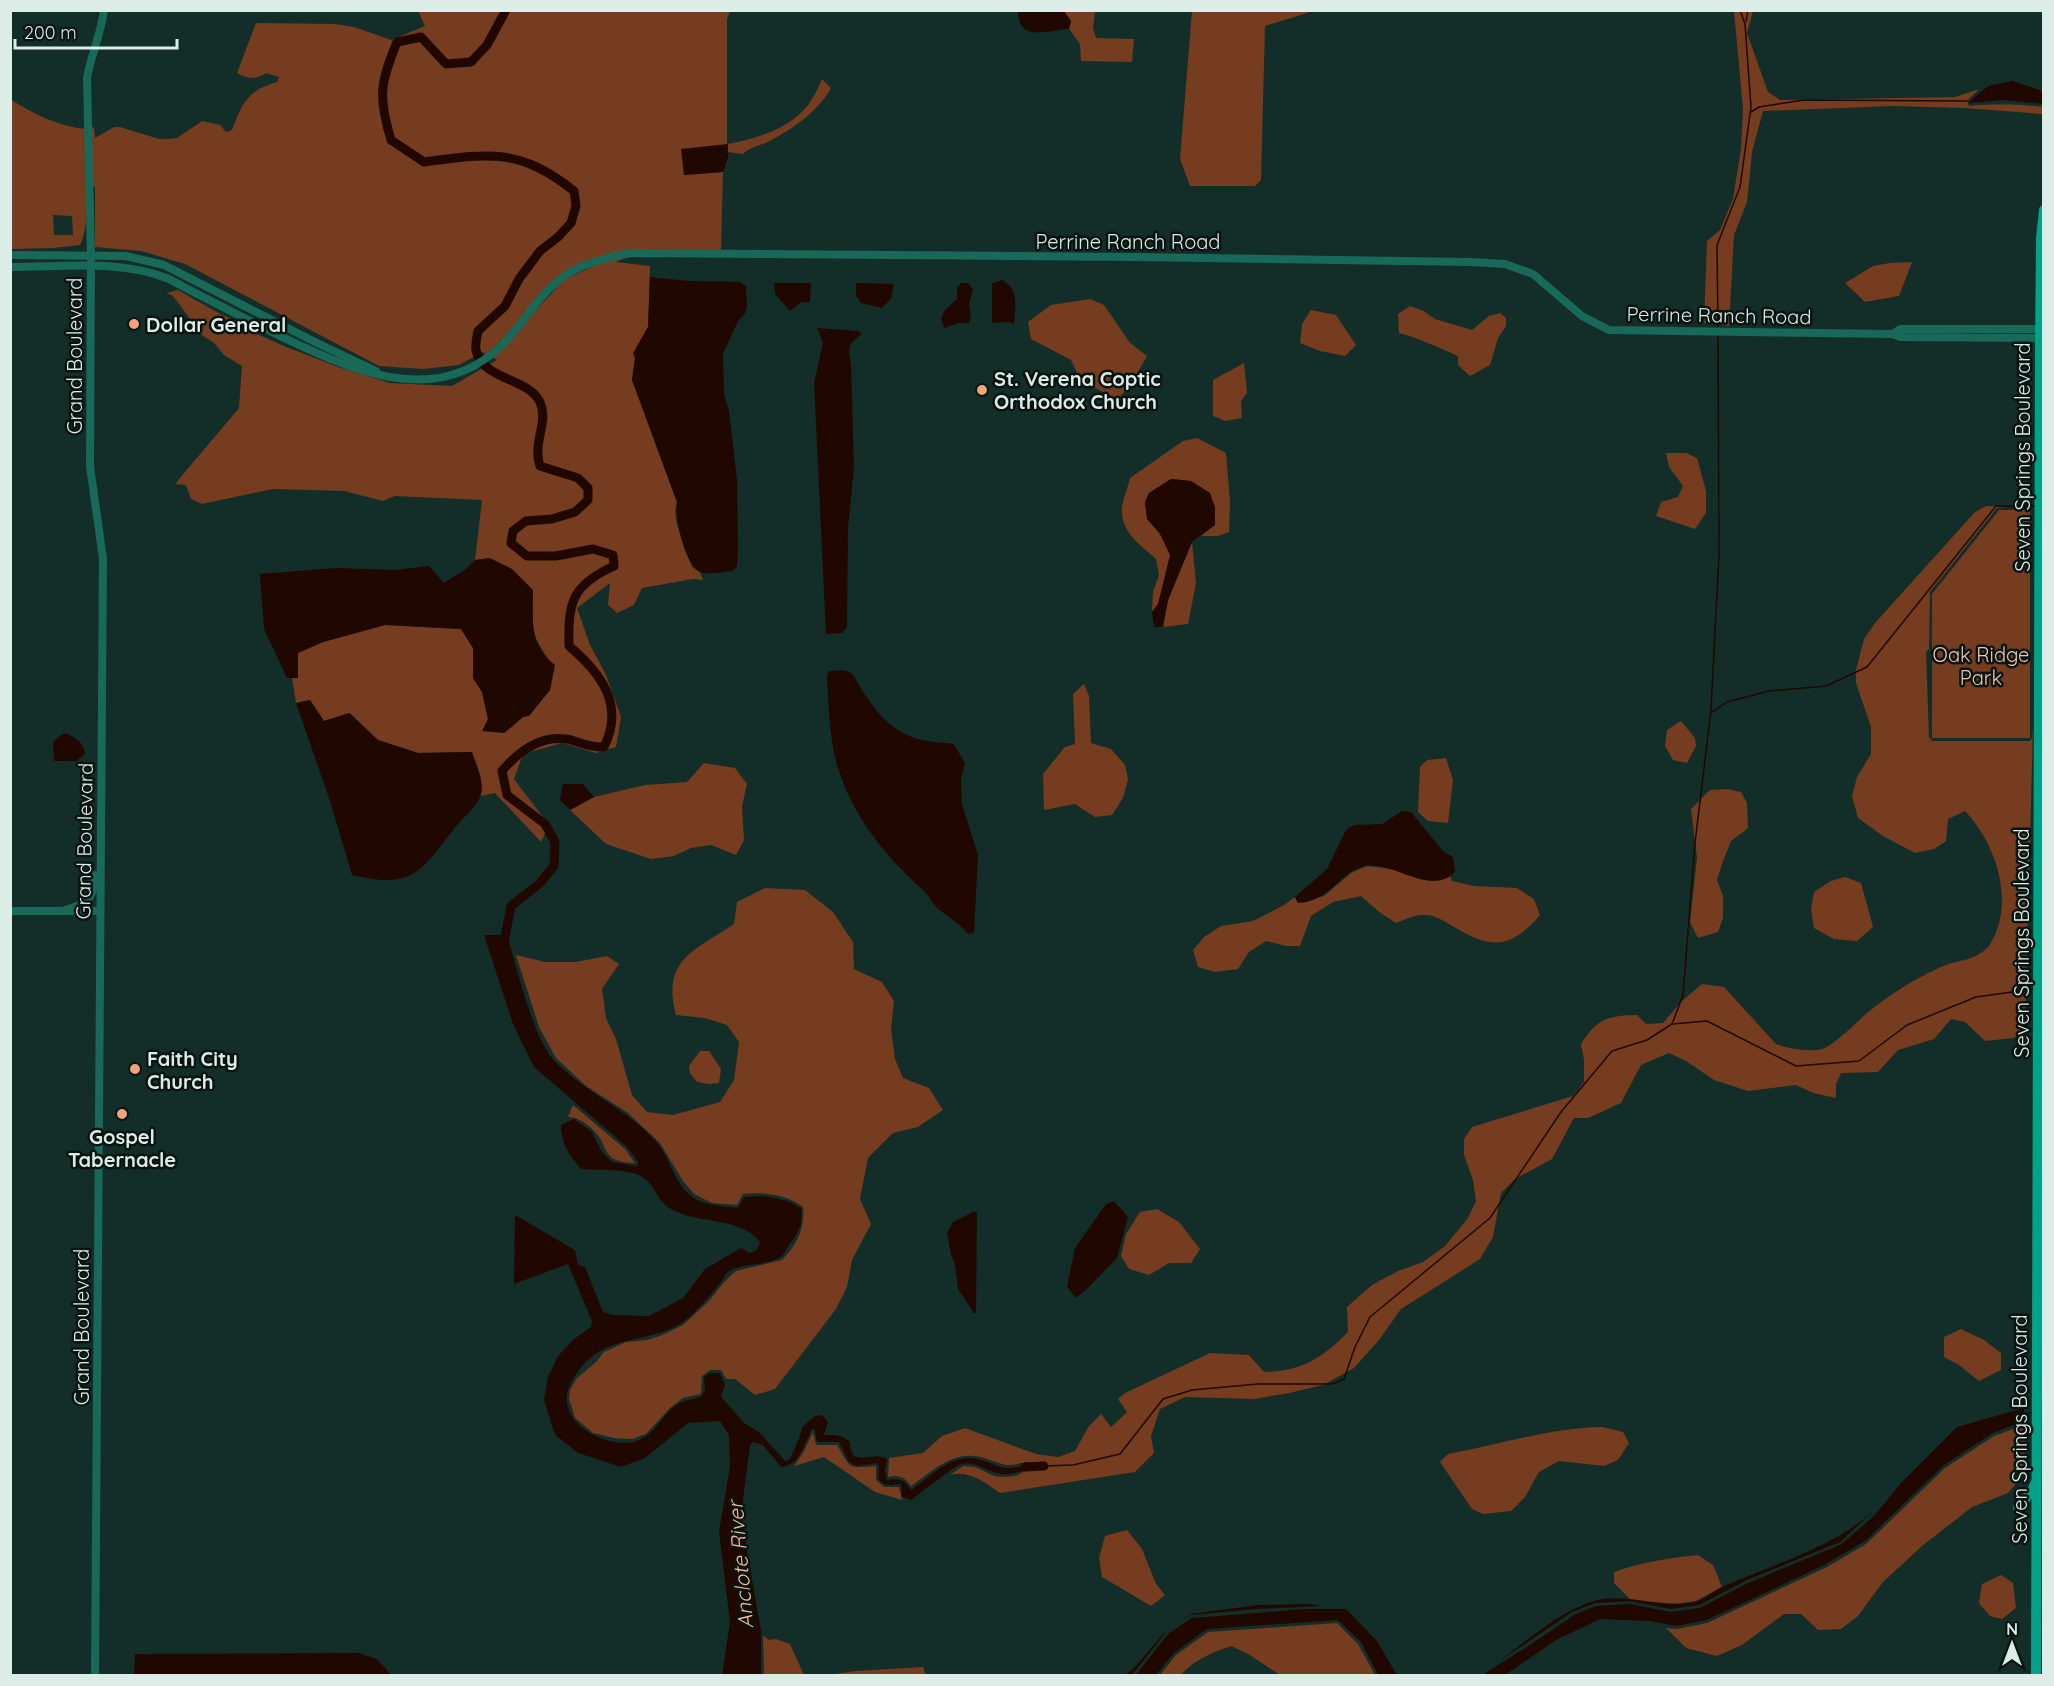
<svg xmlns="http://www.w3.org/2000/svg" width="2054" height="1686" font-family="Quicksand,sans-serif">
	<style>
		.green { fill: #753c1f; fill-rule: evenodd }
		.water { fill: #200801 }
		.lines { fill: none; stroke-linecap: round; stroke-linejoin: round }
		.stream { stroke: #200801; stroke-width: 1.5 }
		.river { stroke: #200801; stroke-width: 9 }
		.tertiary { stroke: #186958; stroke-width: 8 }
		.primary { stroke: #00a288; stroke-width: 10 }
		.poi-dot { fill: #f1a17b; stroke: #091411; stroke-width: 2 }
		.labels { text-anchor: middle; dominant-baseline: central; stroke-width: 5; stroke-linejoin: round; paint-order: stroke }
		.street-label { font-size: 20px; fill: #dcece7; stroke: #091411 }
		.poi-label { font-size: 20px; font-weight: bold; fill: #dcece7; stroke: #091411; text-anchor: start }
		.park-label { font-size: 20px; fill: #f2c5b0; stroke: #091411 }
		.water-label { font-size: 21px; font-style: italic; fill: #fbb99a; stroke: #091411 }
	</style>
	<rect width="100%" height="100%" fill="#132e28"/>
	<!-- green -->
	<g class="green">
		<path d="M418,11h312l-3,8v125c29,-5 62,-15 81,-39 6,-8 10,-17 14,-26l9,9c-13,24 -39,41 -63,54 -9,4 -18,5 -25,12l-15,-2v-7l-44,30 39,-3 -2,79c-49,0 -100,-7 -145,16 -6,3 -12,5 -16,9 -27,24 -46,55 -74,78l-3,-2 -24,13 -36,4 -44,-3 -194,-102 -44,-13 -46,-4v-60l-3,-1 -1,-58 3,-1 1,11 19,-11h6l39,12h8l10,-1 25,-17 18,4 6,7 6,-2c10,-27 16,-40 45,-48l2,-5 -13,-4c-9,7 -20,6 -29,0l19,-50 79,1 19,3 37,13 34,-14z"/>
		<polygon points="1064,11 1095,11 1093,28 1096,38 1134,39 1132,62 1081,61 1080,44 1069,29 1071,21"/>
		<polygon points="1192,11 1309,11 1307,13 1265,26 1261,180 1255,186 1190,186 1180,159"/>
		<path d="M1734,11h19l-6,22 21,59 12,8 175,-3 24,-8 -12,12 2,5c25,-2 49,-2 74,1v7l-79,-6 -71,-2 -130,5 -11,41 -5,50 -13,33 -5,91 -25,-3 3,-82 13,-11 13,-31 8,-50 2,-40z"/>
		<path d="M10,99c23,15 50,28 76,30 0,25 6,97 -6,116l-27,3 -42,1zM53,215l19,1 1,19h-19z"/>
		<polygon points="628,257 616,262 650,266 648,327 634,353 635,358 632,380 677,502 675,511 677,525 692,567 700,572 703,580 693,579 642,588 634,605 617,613 608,605 610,583 577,608 590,645 606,675 621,717 616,747 596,753 562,743 523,754 514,779 549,825 541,842 495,793 481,796 480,780 471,752 418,753 378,740 350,713 324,721 310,700 296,703 292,678 298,678 298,653 323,642 385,625 461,629 473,648 473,678 482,692 488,719 504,733 523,717 529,715 550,690 548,659 533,634 532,590 490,558 475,560 482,500 395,496 383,501 344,491 273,489 202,504 191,499 186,485 175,484 239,408 242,366 224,355 213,342 203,336 173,296 167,293 178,290 222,315 241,322 257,334 284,346 338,367 390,383 452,386 497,360 492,357 564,280 606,260"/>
		<polygon points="1912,262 1899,296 1865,302 1845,283 1873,266 1890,263"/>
		<polygon points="1090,299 1104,305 1130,343 1147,356 1131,384 1117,400 1080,379 1071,360 1031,339 1028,322 1051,305"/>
		<path d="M1410,306l14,5 11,8 37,11 17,-14 11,-3 6,5v8l-8,12 -8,27 -20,11 -12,-11v-9c-18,-8 -40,-18 -59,-23l-1,-19z"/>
		<polygon points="1311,310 1336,315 1356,345 1345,356 1320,351 1300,343 1302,324"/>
		<polygon points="1244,363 1247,393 1241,401 1242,418 1225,421 1213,416 1213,380"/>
		<path d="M1197,438l29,15 4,49 -1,30 -11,4h-17l14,-11 -24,-44 -20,-2 -22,14 -4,9 2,16 13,16 11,21 -13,49 -6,8 1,-20 6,-17 -3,-16c-14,-13 -35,-26 -34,-49 0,-10 6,-22 8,-32l53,-37z"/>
		<polygon points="1666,453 1686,453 1697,458 1706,491 1706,513 1695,529 1656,516 1661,502 1678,497 1683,486 1669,467"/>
		<path d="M1986,506l21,1 -10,1 -67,84 -1,57 -3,3 3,85 3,4h98l2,-3 1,-11 -8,305 -12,6 -28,3 -20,-19 -14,-3 -17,20 -36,11 -20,22 -37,1 -5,11v14l-23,-5 -17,-8 -48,6 -34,-11 -28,-19 -17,-8 -28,12 -20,38 -33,15h-14l-22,41 -37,20 -14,14 -8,44 -13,22 -79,50 -22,31 -25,28 -31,17 -34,8 -34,6 -70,-2 -25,12 -9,27 3,17 -19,19 -135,21c-16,-11 -31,-23 -50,-18l13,-9 12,1 19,9 9,1 13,-1 9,-5 12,-2 2,-4c-11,-7 -21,1 -32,0 -12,-2 -22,-8 -33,-9 -24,-3 -44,17 -63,30 -6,-9 -12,-12 -23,-9l1,-19 34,-5 19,-17 23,-8 71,26 22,3 17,-6 14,-25 12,-12 10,13 16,-15 -9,-13 7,-6 85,-40 39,2 15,17c38,-1 57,-13 84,-40l-1,-25 25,-22 26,-14 25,-9 22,-16 23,-28 8,-17 -3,-21 -9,-25v-16l8,-12 101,-31 11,-14v-22l-3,-16c17,-26 26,-28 56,-29l9,9 17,-1 19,-22 20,-17 22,3 52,57c11,5 38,9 49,4 11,-5 32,-26 42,-35 21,-17 45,-33 70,-44 18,-10 44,-7 55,-28 23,-41 3,-99 -27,-130l-17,8 -2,22 -12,8 -19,4 -32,-17 -25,-18 -6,-22 5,-19 14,-23v-27l-15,-44v-13l8,-31 11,-16 100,-111z"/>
		<polygon points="1999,510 2030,510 2030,738 1932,738 1932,594"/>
		<polygon points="1192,542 1196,583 1188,624 1163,627 1168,600"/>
		<polygon points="1084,684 1089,696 1091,743 1111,749 1125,765 1128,779 1123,798 1112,815 1095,817 1075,804 1044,810 1043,774 1065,747 1075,744 1073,694"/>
		<polygon points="1681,721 1695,738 1696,746 1687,763 1673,760 1665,746 1667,730"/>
		<polygon points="1446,758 1453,780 1448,823 1428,821 1418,812 1420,767 1427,760"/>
		<polygon points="704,763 735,768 747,784 742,806 744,840 736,855 711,845 691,848 674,856 651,859 606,844 570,810 594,797 645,785 687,782"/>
		<polygon points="1727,789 1741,792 1747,803 1748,828 1731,841 1723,861 1717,880 1723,896 1723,918 1718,932 1698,938 1690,922 1697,858 1691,809 1710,790"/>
		<path d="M1367,866c9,1 19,2 28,4 19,5 36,16 55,6l2,5 22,5 43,2 17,11 6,16c-28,33 -48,35 -84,13 -11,-6 -20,-14 -34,-13 -8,0 -18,5 -26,8l-17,-11 -18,-16 -28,6 -22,14 -11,30h-14l-20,-5 -17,11 -11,17 -23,3 -17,-5 -5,-17 11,-13 17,-11 32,-5 31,-16 11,-8 3,6 26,-7 27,-23z"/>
		<polygon points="1845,877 1861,883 1873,927 1857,941 1834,939 1814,928 1811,909 1814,892 1831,881"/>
		<path d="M765,888l40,2 28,22 20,30 1,27 28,13 12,19 -3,28 4,30 8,19 26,10 14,22 -25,17 -25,6 -25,25 -8,41 11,25 -19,36 -5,27 -11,22 -61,80 -20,6 -20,-16h-9l-5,-9h-11l-8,6 -1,18 -18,4 -12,9 -25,27 -14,5 -18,-1 -21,-5 -18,-15 -6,-19 1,-9 7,-12 19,-16 8,-10 22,-10 21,-2 13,-4 23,-11 26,-24 15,-19 12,-11 46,-11c15,-15 23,-32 21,-53 -16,-13 -40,-15 -60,-13l-6,11 -25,-2 -18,-9 -11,-13 -23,-38 -32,-30 -42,-27 -30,-28 -17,-31 -23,-72 29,7h31l31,-6 12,8 -17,25 4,29 10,21 16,56 15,17 26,3 47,-13 14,-22 5,-38 -12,-17 -22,-7 -29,-3c-15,-55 19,-65 58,-91l3,-22z"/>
		<polygon points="700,1051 709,1051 721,1069 719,1083 709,1084 697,1082 690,1073 689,1066"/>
		<path d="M573,1105l52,44 10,14c-7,0 -17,-1 -23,-5 -8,-6 -7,-13 -13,-21 -6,-9 -19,-20 -31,-20z"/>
		<polygon points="1157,1209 1179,1222 1200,1249 1191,1263 1169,1263 1149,1275 1129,1269 1121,1256 1126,1234 1140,1212"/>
		<polygon points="1961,1329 1984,1340 2001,1353 2001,1370 1979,1381 1959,1365 1944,1357 1944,1337"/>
		<polygon points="2024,1425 2025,1473 2008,1493 1972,1507 1922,1546 1883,1582 1858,1616 1841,1629 1818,1630 1801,1614 1784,1614 1742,1645 1717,1656 1686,1648 1666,1628 1676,1629 1707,1623 1827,1567 1866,1544 1945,1468 1994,1436"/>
		<path d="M1603,1427l20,5 6,11 -11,17 -14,6 -45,-5 -20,11 -14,25 -14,14 -28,3 -11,-5 -32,-47 8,-8c53,-10 102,-26 155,-27z"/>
		<path d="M813,1432l3,13h21c15,25 10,23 39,21v14l8,7h15l3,13 -27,-8 -51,-35 -30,9 9,-13z"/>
		<polygon points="1127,1530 1142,1549 1156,1584 1165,1595 1151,1606 1102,1577 1099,1558 1105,1536"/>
		<path d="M1698,1555l15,10 9,22 -26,14 -28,4 -37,-5 -17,-17v-11c28,-10 55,-14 84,-17z"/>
		<polygon points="2001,1575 2013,1583 2016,1608 2002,1619 1990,1616 1979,1603 1982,1584"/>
		<path d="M1337,1623l21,21 17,31h-95l-32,-21 -17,-8c-18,6 -39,15 -50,29h-21l16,-20 32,-23z"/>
		<polygon points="763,1636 769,1640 776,1639 790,1644 804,1675 764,1675"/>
		<polygon points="923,1667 926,1675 828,1675 855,1671"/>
	</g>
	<!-- water -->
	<g class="water">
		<path d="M1018,11h46l7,10 -2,8c-20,1 -51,14 -51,-18z"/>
		<polygon points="2012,81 2040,90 2043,94 2043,104 2003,100 1968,103 1988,86"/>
		<polygon points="728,144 728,158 723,172 684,175 681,149"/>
		<path d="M650,277l39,4 51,1 6,4 1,21 -2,7 -7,7 -15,33 1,40 5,17 8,69 1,73 -1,13 -4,5c-10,1 -25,4 -33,1 -15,-7 -26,-55 -23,-70l-45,-122 3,-22 -2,-5 15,-26z"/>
		<path d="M1002,280c18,9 13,27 12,44l-6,-2 -16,1v-40z"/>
		<polygon points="774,283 811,283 810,302 801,302 790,311 775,294"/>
		<polygon points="856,283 894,284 891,299 882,308 861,303 856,296"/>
		<polygon points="961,283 968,283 973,290 969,304 971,316 969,323 959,323 944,328 941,318 945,310 957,299 957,288"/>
		<path d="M817,328l41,3 4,3c-15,11 -14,13 -11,31l3,103 -6,60 -1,100 -5,5 -16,1 -12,-251 9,-40z"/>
		<polygon points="1171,479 1191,481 1210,493 1215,507 1215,525 1192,542 1168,600 1163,627 1154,627 1152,612 1158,604 1170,555 1160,534 1147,519 1145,502 1149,493"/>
		<path d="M490,558l22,11 21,21c0,31 -4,54 22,75l-5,25 -21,26 -6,1 -19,16 -22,-2 6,-12 -6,-27 -9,-14v-30l-12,-19 -76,-4 -62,17 -25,11v25h-11l-23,-49 -4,-55 76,-6 59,2 34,-4 15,17 22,-14 9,-9z"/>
		<path d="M829,671c11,-1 23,-3 27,9 14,23 29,47 56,57 13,5 28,5 42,7l11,19 -4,16 1,25 16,51 -4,78 -6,1c-9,-11 -20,-17 -31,-26 -5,-5 -8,-13 -14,-18 -34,-30 -67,-70 -82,-113 -12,-32 -12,-67 -14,-100z"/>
		<path d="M310,700l14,21 25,-8 29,27 40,13 54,-1c4,12 14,32 8,45 -4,10 -19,23 -26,32 -35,45 -42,60 -102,46l-22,-74 -34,-98z"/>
		<path d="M66,733c10,5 18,10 19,21l-9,7h-22l-1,-19 8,-7z"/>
		<polygon points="563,784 583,784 594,797 570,810 560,800"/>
		<path d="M1402,811l9,1 32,39 10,6 2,15c-25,25 -61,-11 -89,-6 -26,4 -35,36 -68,37l-3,-6 32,-28 19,-39 8,-5 28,-1z"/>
		<path d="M484,935h23c10,32 25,100 46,124 31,34 76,50 106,86 12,16 17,42 35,53 14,8 28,8 44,10l6,-11c20,-2 40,0 57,11 2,17 -2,23 -12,37 -3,4 -4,8 -7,11 -16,11 -37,6 -53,15 -3,2 -5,7 -8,11 -10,13 -27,33 -41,42 -41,23 -81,7 -109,59 -19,36 30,65 62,59 20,-4 26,-23 41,-35 12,-9 18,-6 28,-11l3,-6 -1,-13 6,-4h10l5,12 -4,11 2,3 21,24 15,9 26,29 5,-2 10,-23 2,-9 13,-11 7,-1 6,7 -4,13c11,0 17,-1 26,7 0,28 22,8 37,17l-2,12 2,9c12,-2 17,-1 24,10 19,-13 41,-37 66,-31 11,2 21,9 32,9 11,0 16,-5 28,-1 -13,2 -23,9 -36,7 -13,-2 -27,-14 -40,-10 -11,5 -39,28 -50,36l-9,-3 -1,-13c-10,1 -17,3 -23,-6l1,-11 -2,-4 -20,3 -8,-4 -10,-20h-22l-2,-12 -3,-1c-7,14 -13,38 -31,38l-18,-22 -10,-3 -3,3 -9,71 20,115v44h-39l8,-53 -11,-91 11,-64 -1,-32 -9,-14 -32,2 -43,35 -24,9 -43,-14 -23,-18 -11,-35 4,-23 10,-21 16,-17 17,-12 1,-6 -24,-57 -54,20 1,-69 60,35 3,15 7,2 18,45 10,3 36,1 34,-18 22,-29 36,-21 9,5 7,-3 3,-8c-20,-26 -61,-17 -89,-33 -14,-7 -17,-29 -35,-35 -19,-6 -37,-3 -55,-5 -12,-14 -20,-26 -20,-44l13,-6 18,13 10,20 10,10 25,4 1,-4 -11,-15 -93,-80 -21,-43z"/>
		<polygon points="1114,1201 1128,1217 1117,1258 1087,1289 1076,1298 1067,1287 1075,1248 1106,1204"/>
		<polygon points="975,1211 977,1213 976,1313 974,1313 958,1289 955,1264 951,1255 947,1233 953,1222"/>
		<polygon points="2024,1408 2024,1421 1993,1433 1944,1465 1865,1541 1826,1564 1735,1607 1706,1620 1677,1626 1649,1621 1600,1619 1556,1640 1505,1675 1482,1675 1527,1647 1574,1615 1596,1606 1629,1604 1671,1612 1700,1608 1748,1583 1842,1544 1875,1515 1901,1483 1957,1427"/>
		<path d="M1880,1505l-40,37 -93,38 -48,25 -28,4 -41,-8 -35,2 -23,9 -74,50c30,-22 60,-50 96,-61 30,-9 67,8 100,1 10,-2 19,-11 28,-15 54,-24 115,-40 158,-82z"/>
		<polygon points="1309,1604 1322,1606 1257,1609 1190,1615 1166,1632 1132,1675 1125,1675 1135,1667 1163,1634 1191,1614 1258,1605"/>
		<polygon points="1306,1609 1346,1609 1377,1641 1397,1675 1378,1675 1361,1642 1338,1620 1207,1629 1174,1653 1156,1675 1136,1675 1168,1634 1192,1618"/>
		<polygon points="358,1653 377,1659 391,1675 134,1675 135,1654"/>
	</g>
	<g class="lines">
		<!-- stream -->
		<g class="stream">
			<polyline points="1746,21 1748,10"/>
			<polyline points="1751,112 1759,107 1804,100 1967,101"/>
			<polyline points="1718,327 1717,245 1740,187 1751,107 1745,24 1740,10"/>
			<polyline points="1711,713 1727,702 1769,691 1826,686 1867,667 1996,506 2034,506"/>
			<polyline points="1672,1024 1707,1021 1796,1066 1859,1061 1907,1025 1976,997 2034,989"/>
			<polyline points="2024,1413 2034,1413"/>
			<polyline points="1044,1466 1073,1465 1120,1454 1163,1399 1192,1390 1258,1384 1332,1384 1344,1379 1355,1347 1370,1317 1490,1218 1561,1112 1612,1051 1647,1040 1672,1024 1683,995 1695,843 1711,710 1719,555 1718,335"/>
		</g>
		<!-- river -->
		<g class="river">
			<path d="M503,947l8,-41 28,-22 15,-18 1,-24 -10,-18 -38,-29 -5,-24c16,-19 38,-36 65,-32 13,3 23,9 37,8 21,-42 -3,-74 -35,-101 -1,-44 3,-61 45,-80l-1,-11 -20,-6 -37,7h-29l-16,-13 2,-12 13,-10 26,-2 23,-7 13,-12v-12l-10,-10 -38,-12c-8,-24 9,-43 0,-64 -11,-24 -58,-22 -64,-52 -1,-5 1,-13 2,-19l27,-25 14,-27 21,-28 18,-14 13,-14 5,-17 -2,-15c-54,-43 -84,-38 -150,-29l-33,-22c-13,-44 -11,-56 6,-98l24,-5 25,27 25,-2 16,-17 19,-35"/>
			<polyline points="1025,1467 1044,1466"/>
		</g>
		<!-- tertiary -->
		<g class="tertiary">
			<polyline points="10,255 126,256 164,265 317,343 376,371"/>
			<path d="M10,267c53,0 110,-8 159,12 35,19 70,36 105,54 71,34 160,79 228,12 21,-21 36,-50 61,-68 19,-14 44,-20 68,-24l503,4 337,5 34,2 28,10 49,42 27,14 284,4 7,3 144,1"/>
			<polyline points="1893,334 1900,329 2043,329"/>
			<polyline points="10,911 99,911"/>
			<path d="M62,911c24,-7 32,-10 33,-36"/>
			<path d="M95,1676l8,-1117 -13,-93 1,-211 -4,-177c4,-23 14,-44 17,-68"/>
		</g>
		<!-- primary -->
		<g class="primary">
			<polyline points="2018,1507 2032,1491 2036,1482"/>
			<polyline points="2036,1676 2040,351 2041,238 2044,210"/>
		</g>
	</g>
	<!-- markers -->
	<g class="poi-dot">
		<circle cx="134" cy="324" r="6"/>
		<circle cx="982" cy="390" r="6"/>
		<circle cx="135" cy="1069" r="6"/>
		<circle cx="122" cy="1114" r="6"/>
	</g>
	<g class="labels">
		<!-- street labels -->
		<g class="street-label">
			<text x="1128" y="241">Perrine Ranch Road</text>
			<text transform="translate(1719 315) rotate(1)">Perrine Ranch Road</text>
			<text transform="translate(74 356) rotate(-90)">Grand Boulevard</text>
			<text transform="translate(2022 457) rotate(-90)">Seven Springs Boulevard</text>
			<text transform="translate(84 841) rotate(-89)">Grand Boulevard</text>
			<text transform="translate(2021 943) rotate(-90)">Seven Springs Boulevard</text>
			<text transform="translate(81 1327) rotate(-90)">Grand Boulevard</text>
			<text transform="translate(2019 1429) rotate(-90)">Seven Springs Boulevard</text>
		</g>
		<!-- poi labels -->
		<g class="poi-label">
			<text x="146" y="324">Dollar General</text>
			<text x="994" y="378">St. Verena Coptic<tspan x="994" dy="23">Orthodox Church</tspan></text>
			<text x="147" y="1058">Faith City<tspan x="147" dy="23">Church</tspan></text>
			<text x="122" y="1136" text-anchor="middle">Gospel<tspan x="122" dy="23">Tabernacle</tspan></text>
		</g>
		<!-- park labels -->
		<g class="park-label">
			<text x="1981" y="654">Oak Ridge<tspan x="1981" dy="23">Park</tspan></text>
		</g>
		<!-- water labels -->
		<g class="water-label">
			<text transform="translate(740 1565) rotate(-95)">Anclote River</text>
		</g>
	</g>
	<!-- border -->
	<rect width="2054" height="1686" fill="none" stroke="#dcece7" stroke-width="24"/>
	<!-- north arrow -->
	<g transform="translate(2012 1644)" stroke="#091411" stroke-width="4.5" paint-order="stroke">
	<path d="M0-4.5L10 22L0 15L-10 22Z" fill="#dcece7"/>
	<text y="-9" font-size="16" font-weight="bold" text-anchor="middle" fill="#dcece7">N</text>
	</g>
	<!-- scale -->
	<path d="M15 39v9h162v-9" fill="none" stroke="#dcece7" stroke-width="3"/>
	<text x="24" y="39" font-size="18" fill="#dcece7" stroke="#091411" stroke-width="4.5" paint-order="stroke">200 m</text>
</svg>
